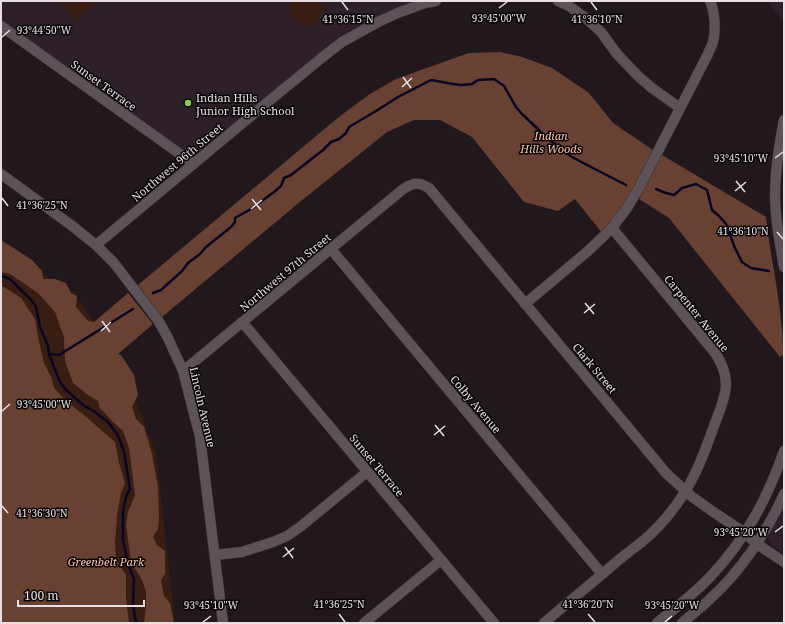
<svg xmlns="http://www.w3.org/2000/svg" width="785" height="624" font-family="'Noto Serif',serif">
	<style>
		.built { fill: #2e2029 }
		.green { fill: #381d12 }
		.forest { fill: #694132 }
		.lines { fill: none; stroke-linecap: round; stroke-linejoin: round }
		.stream { stroke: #070623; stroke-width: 2.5 }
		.minor-casing { stroke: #3a3438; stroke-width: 11 }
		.secondary-casing { stroke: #3a3438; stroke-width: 11 }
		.minor { stroke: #5c5258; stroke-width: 10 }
		.secondary { stroke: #5c5258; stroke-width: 10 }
		.ticks { fill: none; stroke: #e6dfe3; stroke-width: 1.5 }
		.poi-dot { fill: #85cf4c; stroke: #080507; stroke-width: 1.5 }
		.labels { text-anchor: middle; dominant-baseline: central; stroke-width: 3; stroke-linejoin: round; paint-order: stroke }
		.street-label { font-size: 11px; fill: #e6dfe3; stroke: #080507 }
		.poi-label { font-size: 11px; fill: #e6dfe3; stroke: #080507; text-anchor: start }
		.park-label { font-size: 11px; font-style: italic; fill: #ffc5af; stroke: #080507 }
		.ticks-label { font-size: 10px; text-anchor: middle; fill: #e6dfe3; stroke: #080507; stroke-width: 3; stroke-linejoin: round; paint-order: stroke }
	</style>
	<rect width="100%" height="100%" fill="#20181d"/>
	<!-- built -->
	<g class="built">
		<polygon points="1,1 418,1 392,10 379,16 365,23 342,37 196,156 193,156 187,154 1,21"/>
		<polygon points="767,1 784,1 784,22"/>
		<polygon points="784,506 784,554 772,545 769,541 768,537"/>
	</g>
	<!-- green -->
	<g class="green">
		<polygon points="59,1 98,1 75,20"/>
		<polygon points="292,1 320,1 327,8 312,26 300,25 295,21 291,14 290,7"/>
		<polygon points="1,246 75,295 117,354 156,454 175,623 1,623"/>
	</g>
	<!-- forest -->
	<g class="forest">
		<polygon points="500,52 522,57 552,68 589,93 613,123 653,150 626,202 602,233 575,199 558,211 524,202 472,137 440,120 414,120 387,132 301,201 162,317 138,285 328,126 348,110 370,94 394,80 418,71 469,53"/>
		<path d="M662,155l104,62c4,37 13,75 16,113 1,8 1,16 1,25l-3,2 -111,-139 -30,-19z"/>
		<polygon points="1,240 32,260 42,271 43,279 55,279 66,283 71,293 77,296 76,307 88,321 94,322 128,293 153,324 118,354 121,355 134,375 138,395 132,407 136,419 144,427 152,454 158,487 159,516 158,529 153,537 157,545 165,551 165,574 161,580 164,596 170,603 174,623 144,623 144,622 146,608 146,592 142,580 131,562 126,525 128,512 135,495 129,448 123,431 111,420 100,408 98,401 88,395 73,383 65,361 64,337 55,312 38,293 10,274 1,272"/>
		<polygon points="1,286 4,287 21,298 35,319 39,342 44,363 52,379 54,388 67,402 84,415 115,442 119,463 125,483 121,493 117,515 115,543 116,559 126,575 126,598 129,623 1,623"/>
	</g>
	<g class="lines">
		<!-- stream -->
		<g class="stream">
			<polyline points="656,189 666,193 674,195 682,188 696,184 707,190 712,210 719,216 727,225 734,246 742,262 751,268 769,271"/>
			<polyline points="1,276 10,279 32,301 36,307 40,327 48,346 49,354 59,380 65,389 83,405 95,412 108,422 117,434 121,443 124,452 130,489 126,497 123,511 123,539 128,564 134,579 133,604 135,618 137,623"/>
			<polyline points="153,293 161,290 182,271 188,263 200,254 206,247 231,227 235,222 235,218 251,209 274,192 281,186 284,178 291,175 323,150 331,142 339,139 346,133 349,127 376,111 398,97 431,80 453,84 461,85 472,84 478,80 494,79 504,86 516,107 521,113 541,132 563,151 572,157 589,166 626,185"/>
			<polyline points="49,354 59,355 133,309"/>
		</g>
		<defs>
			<g id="minor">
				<polyline points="558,1 569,6 587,19 601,32 617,54 638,76 652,88 680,108"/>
				<polyline points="1,26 194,164"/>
				<polyline points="1,174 71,225 96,245 114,263 151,311 158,320 168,338 183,371 200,437 223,623"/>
				<polyline points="96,245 269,101 324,56 342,42 380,21 400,12 425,3 436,1"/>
				<polyline points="331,249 602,574"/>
				<path d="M525,304l63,-53 24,-23 15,-20 12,-20 18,-35 51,-99c1,-4 4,-8 5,-12 3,-12 2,-30 -3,-41"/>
				<polyline points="243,323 494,623"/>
				<path d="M183,371l219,-181c10,-7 16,-9 27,-2l237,285 25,23 21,15 27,18 24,19 21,14"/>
				<polyline points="215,555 242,552 273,542 287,536 300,527 367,472"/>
				<polyline points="364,623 441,560"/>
				<path d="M544,623c23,-20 47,-39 70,-59 9,-8 19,-15 29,-23 13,-11 28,-28 38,-43 15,-22 24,-47 33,-72 10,-28 20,-43 2,-72l-104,-126"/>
			</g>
			<g id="secondary">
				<path d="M784,120c-5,25 -9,51 -9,76 0,24 5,48 9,71"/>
				<path d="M657,623c18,-15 37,-29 53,-46 36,-38 57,-78 74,-126"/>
				<path d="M682,623c9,-8 19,-15 28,-24 31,-28 57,-67 74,-105"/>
			</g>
		</defs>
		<!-- minor casing -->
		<use href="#minor" class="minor-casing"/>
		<!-- secondary casing -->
		<use href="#secondary" class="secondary-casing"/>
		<!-- minor -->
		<use href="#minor" class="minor"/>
		<!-- secondary -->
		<use href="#secondary" class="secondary"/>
	</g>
	<!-- ticks -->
	<path class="ticks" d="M342,2l6,8M591,2l6,8M499,8l8,-6M2,37l8,-7M403,77l8,11M402,87l10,-9M775,158l8,-6M736,181l9,11M735,191l11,-9M2,198l6,8M252,199l9,11M251,209l11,-9M777,232l6,7M585,303l9,11M584,313l11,-9M102,321l8,11M101,331l10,-9M2,411l8,-7M435,425l9,11M434,435l11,-9M2,506l6,7M775,532l8,-6M285,547l8,11M283,557l11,-9M339,614l6,8M588,614l7,8M203,622l8,-6M665,622l7,-6"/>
	<!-- markers -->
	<circle class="poi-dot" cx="188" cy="103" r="4"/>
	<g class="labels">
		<!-- street labels -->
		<g class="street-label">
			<text transform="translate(104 85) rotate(36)">Sunset Terrace</text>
			<text transform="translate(177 162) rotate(-40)">Northwest 96th Street</text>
			<text transform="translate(285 272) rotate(-40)">Northwest 97th Street</text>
			<text transform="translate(697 313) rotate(51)">Carpenter Avenue</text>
			<text transform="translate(595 368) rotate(50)">Clark Street</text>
			<text transform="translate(476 404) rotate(50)">Colby Avenue</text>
			<text transform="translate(203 407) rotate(77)">Lincoln Avenue</text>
			<text transform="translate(377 465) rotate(50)">Sunset Terrace</text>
		</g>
		<!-- poi labels -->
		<g class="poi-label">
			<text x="196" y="97">Indian Hills<tspan x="196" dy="13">Junior High School</tspan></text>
		</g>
		<!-- park labels -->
		<g class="park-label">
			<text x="551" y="135">Indian<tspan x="551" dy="13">Hills Woods</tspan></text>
			<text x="106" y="561">Greenbelt Park</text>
		</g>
	</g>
	<g class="ticks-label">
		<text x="499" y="22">93°45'00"W</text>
		<text x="348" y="23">41°36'15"N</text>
		<text x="597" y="23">41°36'10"N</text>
		<text x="44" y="34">93°44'50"W</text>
		<text x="741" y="162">93°45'10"W</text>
		<text x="42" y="209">41°36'25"N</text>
		<text x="743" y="235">41°36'10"N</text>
		<text x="44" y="408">93°45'00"W</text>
		<text x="42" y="517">41°36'30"N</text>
		<text x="741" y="536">93°45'20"W</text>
		<text x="339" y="608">41°36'25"N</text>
		<text x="588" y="608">41°36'20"N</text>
		<text x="211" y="609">93°45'10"W</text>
		<text x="672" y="609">93°45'20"W</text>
	</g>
	<!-- border -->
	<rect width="785" height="624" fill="none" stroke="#e6dfe3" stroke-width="4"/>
	<!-- scale -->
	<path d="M18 600v6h126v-6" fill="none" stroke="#e6dfe3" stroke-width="2"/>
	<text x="24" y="600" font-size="12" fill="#e6dfe3" stroke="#080507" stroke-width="3" paint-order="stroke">100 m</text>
</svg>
